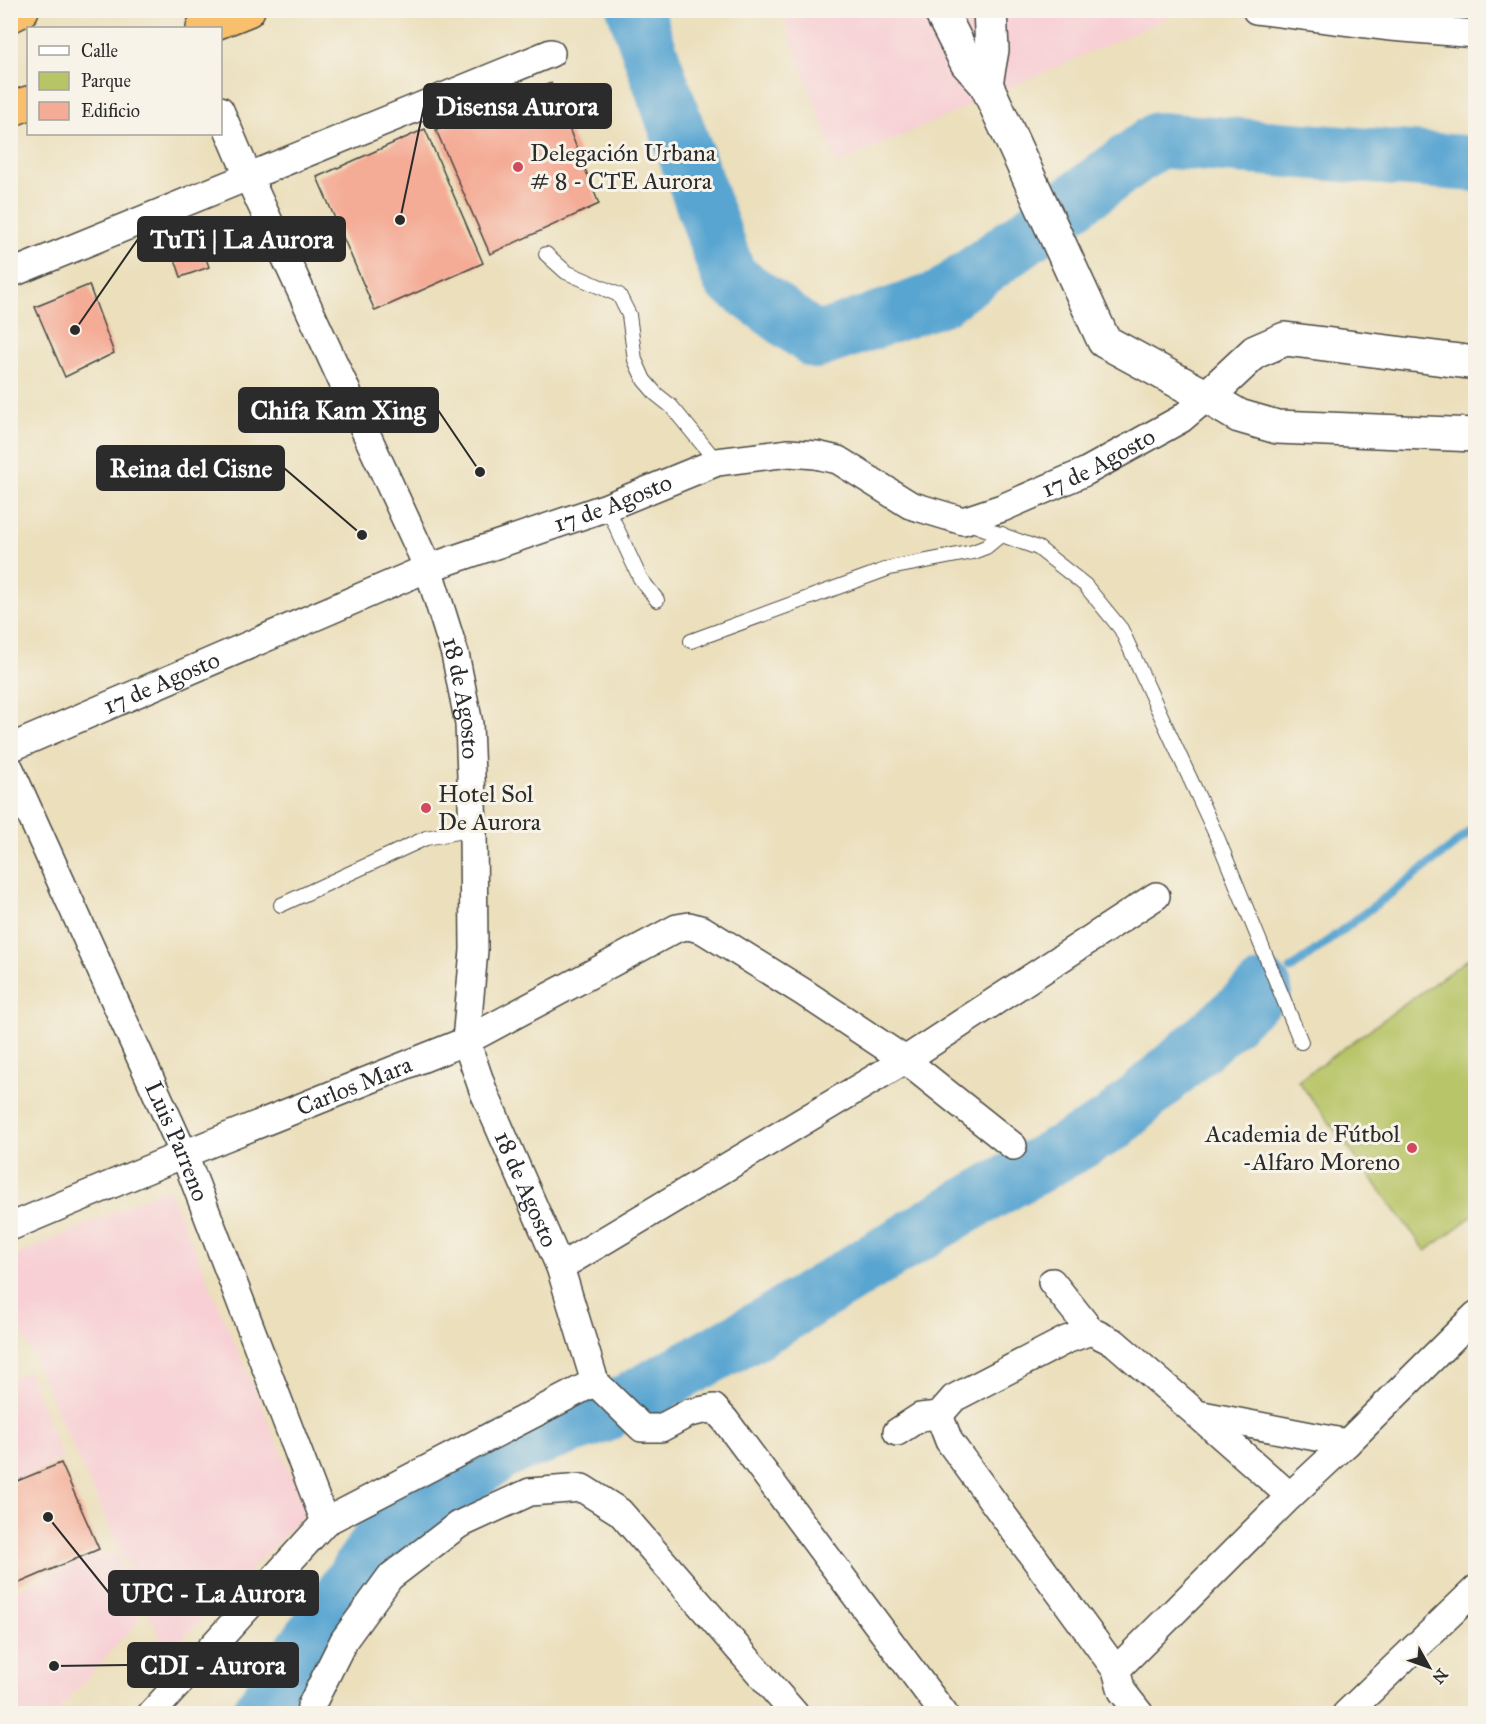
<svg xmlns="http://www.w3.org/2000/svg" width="1486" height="1724" font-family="'IM FELL Great Primer',serif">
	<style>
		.built { fill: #f7cfd4 }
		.green { fill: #b8c567; stroke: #727849; stroke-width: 1.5 }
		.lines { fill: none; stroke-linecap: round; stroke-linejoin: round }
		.stream { stroke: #58a5d1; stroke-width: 9 }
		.river { stroke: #58a5d1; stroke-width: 56 }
		.building { fill: #f4ac96 }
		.service-casing { stroke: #484641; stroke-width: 16 }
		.minor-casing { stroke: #484641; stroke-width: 30 }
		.tertiary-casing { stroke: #484641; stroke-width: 36 }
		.trunk-casing { stroke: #484641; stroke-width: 36 }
		.service { stroke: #fff; stroke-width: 14 }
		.minor { stroke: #fff; stroke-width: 27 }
		.tertiary { stroke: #fff; stroke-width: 33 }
		.trunk { stroke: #f8bf6c; stroke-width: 33 }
		.poi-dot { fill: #d1495b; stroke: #f7f3e8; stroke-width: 2 }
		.labels { text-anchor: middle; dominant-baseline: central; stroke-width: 6; stroke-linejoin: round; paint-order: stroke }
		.poi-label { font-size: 24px; fill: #2b2b2b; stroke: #f7f3e8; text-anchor: start }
		.street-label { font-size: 24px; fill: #2b2b2b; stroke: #f7f3e8 }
		.leader { fill: none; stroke: #2b2b2b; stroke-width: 2 }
		.callout-dot { fill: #2b2b2b; stroke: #f7f3e8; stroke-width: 2 }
		.callout { fill: #2b2b2b; stroke: #2b2b2b; stroke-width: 2 }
		.callout-label { font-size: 26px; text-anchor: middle; font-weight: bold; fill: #fff }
	</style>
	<rect width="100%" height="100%" fill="#f7f3e8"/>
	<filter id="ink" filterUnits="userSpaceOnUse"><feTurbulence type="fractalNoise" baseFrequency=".0167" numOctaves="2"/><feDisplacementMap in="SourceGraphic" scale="12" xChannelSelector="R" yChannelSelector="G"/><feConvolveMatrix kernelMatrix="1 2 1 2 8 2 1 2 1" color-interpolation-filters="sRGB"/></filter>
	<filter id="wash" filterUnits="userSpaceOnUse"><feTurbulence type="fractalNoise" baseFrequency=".008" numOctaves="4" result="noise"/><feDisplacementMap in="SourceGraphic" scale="24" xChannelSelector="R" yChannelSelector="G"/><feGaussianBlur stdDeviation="1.35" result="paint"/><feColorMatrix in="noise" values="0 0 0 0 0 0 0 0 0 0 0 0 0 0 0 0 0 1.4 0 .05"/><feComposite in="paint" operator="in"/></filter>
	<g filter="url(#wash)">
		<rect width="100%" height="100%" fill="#ebdfbc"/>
		<!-- built -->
		<g class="built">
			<polygon points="1168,10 1170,17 837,164 781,11"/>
			<polygon points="168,1188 307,1512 167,1654 11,1309 10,1259"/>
			<polygon points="28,1371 63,1459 11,1481 11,1379"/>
			<polygon points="100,1551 101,1556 117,1553 139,1620 56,1713 11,1713 11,1593"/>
		</g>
		<!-- green -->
		<polygon class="green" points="1475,954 1475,1214 1426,1251 1298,1081"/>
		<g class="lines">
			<!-- stream -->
			<polyline class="stream" points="1291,969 1452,847 1476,826"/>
			<!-- river -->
			<g class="river">
				<polyline points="635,10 729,277 816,341 942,298 1158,140 1476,164"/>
				<polyline points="627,1402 772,1322 956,1211 1112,1124 1264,989"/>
				<polyline points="259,1714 387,1530 506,1449 604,1415"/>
			</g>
		</g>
		<g id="blocks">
			<!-- building -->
			<g class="building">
				<polygon points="551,83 599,204 490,254 436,130"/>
				<polygon points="425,129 483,263 375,311 317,177"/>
				<polygon points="200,241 209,267 181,277 172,250"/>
				<polygon points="89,285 114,353 65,377 35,307"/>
				<polygon points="61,1463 99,1549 10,1587 10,1484"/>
			</g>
		</g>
	</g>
	<g filter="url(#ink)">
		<use href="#blocks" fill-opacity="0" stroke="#484641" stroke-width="1.5"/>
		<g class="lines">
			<defs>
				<g id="service">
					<polyline points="546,254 566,272 619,295 629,315 635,360 644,380 656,394 671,406 717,462"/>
					<polyline points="607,507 640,578 657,600"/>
					<polyline points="966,522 1038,548 1085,585 1121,629 1217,837 1301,1042"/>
					<polyline points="691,641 890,568 973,552 986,547 1002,534"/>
					<polyline points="281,905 426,838 473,829"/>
				</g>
				<g id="minor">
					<polyline points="1256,10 1391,27 1476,34"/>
					<path id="s1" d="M220,110l28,66 180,392 27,86 14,70 4,105 1,121 -8,91 17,49 77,177 35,115 47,46h19l28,-15 25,-5 11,12 219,294"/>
					<polyline points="10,274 551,53"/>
					<path id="s2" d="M10,748l418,-180 179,-61 110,-45 72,-9 27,2 22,5 72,45 53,16 39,-13 83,-36 96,-53 26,-22"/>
					<path id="s3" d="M10,769l174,385 141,368"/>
					<path id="s4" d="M10,1227l174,-73 282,-113 211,-113 12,-2 14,4 100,62 102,68 108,86"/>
					<polyline points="560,1267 905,1060 1156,896"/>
					<polyline points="1052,1282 1091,1331 1115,1343 1197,1414 1347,1443 1476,1315"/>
					<polyline points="939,1415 949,1441 1116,1670 1122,1691 1140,1714"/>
					<polyline points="1198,1415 1290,1496 1347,1443"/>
					<polyline points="897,1432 920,1417 939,1415 954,1398 1066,1340 1091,1331"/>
					<polyline points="1116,1670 1290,1496"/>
					<polyline points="151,1714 325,1522 595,1382"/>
					<polyline points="310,1714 311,1706 344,1640 390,1577 458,1525 530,1492 582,1488 620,1512 795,1714"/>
					<polyline points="1346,1714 1476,1589"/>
				</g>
				<g id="tertiary">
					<polyline points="940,10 967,63 986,84 1104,341 1207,397 1239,416 1277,427 1476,435"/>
					<polyline points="986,84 992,50 990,10"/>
					<polyline points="1207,397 1255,352 1285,339 1476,363"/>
				</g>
				<g id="trunk">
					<polyline points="10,16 22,10"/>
					<polyline points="203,28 248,10"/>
					<polyline points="10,110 28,103"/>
				</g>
			</defs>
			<!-- service casing -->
			<use href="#service" class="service-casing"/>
			<!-- minor casing -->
			<use href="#minor" class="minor-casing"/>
			<!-- tertiary casing -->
			<use href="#tertiary" class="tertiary-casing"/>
			<!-- trunk casing -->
			<use href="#trunk" class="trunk-casing"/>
			<!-- service -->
			<use href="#service" class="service"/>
			<!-- minor -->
			<use href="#minor" class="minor"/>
			<!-- tertiary -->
			<use href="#tertiary" class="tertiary"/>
			<!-- trunk -->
			<use href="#trunk" class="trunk"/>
		</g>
	</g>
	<!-- markers -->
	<g class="poi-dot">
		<circle cx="518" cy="167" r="6"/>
		<circle cx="426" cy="808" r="6"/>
		<circle cx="1412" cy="1148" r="6"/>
	</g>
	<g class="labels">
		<!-- poi labels -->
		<g class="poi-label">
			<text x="530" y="153">Delegación Urbana<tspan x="530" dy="28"># 8 - CTE Aurora</tspan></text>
			<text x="438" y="794">Hotel Sol<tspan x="438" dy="28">De Aurora</tspan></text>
			<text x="1400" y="1134" text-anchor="end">Academia de Fútbol<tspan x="1400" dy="28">-Alfaro Moreno</tspan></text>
		</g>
		<!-- street labels -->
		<g class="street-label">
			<text stroke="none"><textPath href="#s2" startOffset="1173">17 de Agosto</textPath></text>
			<text stroke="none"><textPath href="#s2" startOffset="651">17 de Agosto</textPath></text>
			<text stroke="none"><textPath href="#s2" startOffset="165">17 de Agosto</textPath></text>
			<text stroke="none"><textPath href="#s1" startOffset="638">18 de Agosto</textPath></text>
			<text stroke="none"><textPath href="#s4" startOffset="372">Carlos Mara</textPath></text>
			<text stroke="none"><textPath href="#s3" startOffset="408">Luis Parreno</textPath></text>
			<text stroke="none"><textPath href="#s1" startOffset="1142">18 de Agosto</textPath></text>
		</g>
	</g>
	<!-- callouts -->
	<path class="leader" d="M400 220L424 106M75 330L138 239M480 472L438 410M362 535L284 468M48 1517L109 1593M54 1666L128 1665"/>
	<g class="callout-dot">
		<circle cx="400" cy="220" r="6"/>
		<circle cx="75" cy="330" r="6"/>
		<circle cx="480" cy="472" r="6"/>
		<circle cx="362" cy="535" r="6"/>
		<circle cx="48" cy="1517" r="6"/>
		<circle cx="54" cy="1666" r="6"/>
	</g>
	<g class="callout">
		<rect x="424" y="84" width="187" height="44" rx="6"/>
		<rect x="138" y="217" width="207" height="44" rx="6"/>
		<rect x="239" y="388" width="199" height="44" rx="6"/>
		<rect x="97" y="446" width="187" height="44" rx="6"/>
		<rect x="109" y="1571" width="209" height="44" rx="6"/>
		<rect x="128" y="1643" width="170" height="44" rx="6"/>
	</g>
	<g class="callout-label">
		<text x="517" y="115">Disensa Aurora</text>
		<text x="242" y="248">TuTi | La Aurora</text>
		<text x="338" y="419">Chifa Kam Xing</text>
		<text x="191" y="477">Reina del Cisne</text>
		<text x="213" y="1602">UPC - La Aurora</text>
		<text x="213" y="1674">CDI - Aurora</text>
	</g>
	<!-- margin -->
	<rect width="1486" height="1724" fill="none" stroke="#f7f3e8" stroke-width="36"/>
	<!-- legend -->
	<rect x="27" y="27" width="195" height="108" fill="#f7f3e8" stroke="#a5a39c" stroke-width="1.5"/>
	<rect x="39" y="46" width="30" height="9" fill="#ffffff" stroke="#a5a39c" stroke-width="1.5"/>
	<text x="81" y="57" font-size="18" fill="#2b2b2b">Calle</text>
	<rect x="39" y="72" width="30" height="18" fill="#b8c567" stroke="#a5a39c" stroke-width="1.5"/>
	<text x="81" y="87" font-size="18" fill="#2b2b2b">Parque</text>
	<rect x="39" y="102" width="30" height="18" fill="#f4ac96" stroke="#a5a39c" stroke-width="1.5"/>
	<text x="81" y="117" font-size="18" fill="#2b2b2b">Edificio</text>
	<!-- north arrow -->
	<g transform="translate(1429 1667) rotate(130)" stroke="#f7f3e8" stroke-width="4.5" paint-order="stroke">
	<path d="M0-4.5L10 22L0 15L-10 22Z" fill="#2b2b2b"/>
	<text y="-9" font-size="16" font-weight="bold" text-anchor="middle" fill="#2b2b2b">N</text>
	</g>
</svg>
